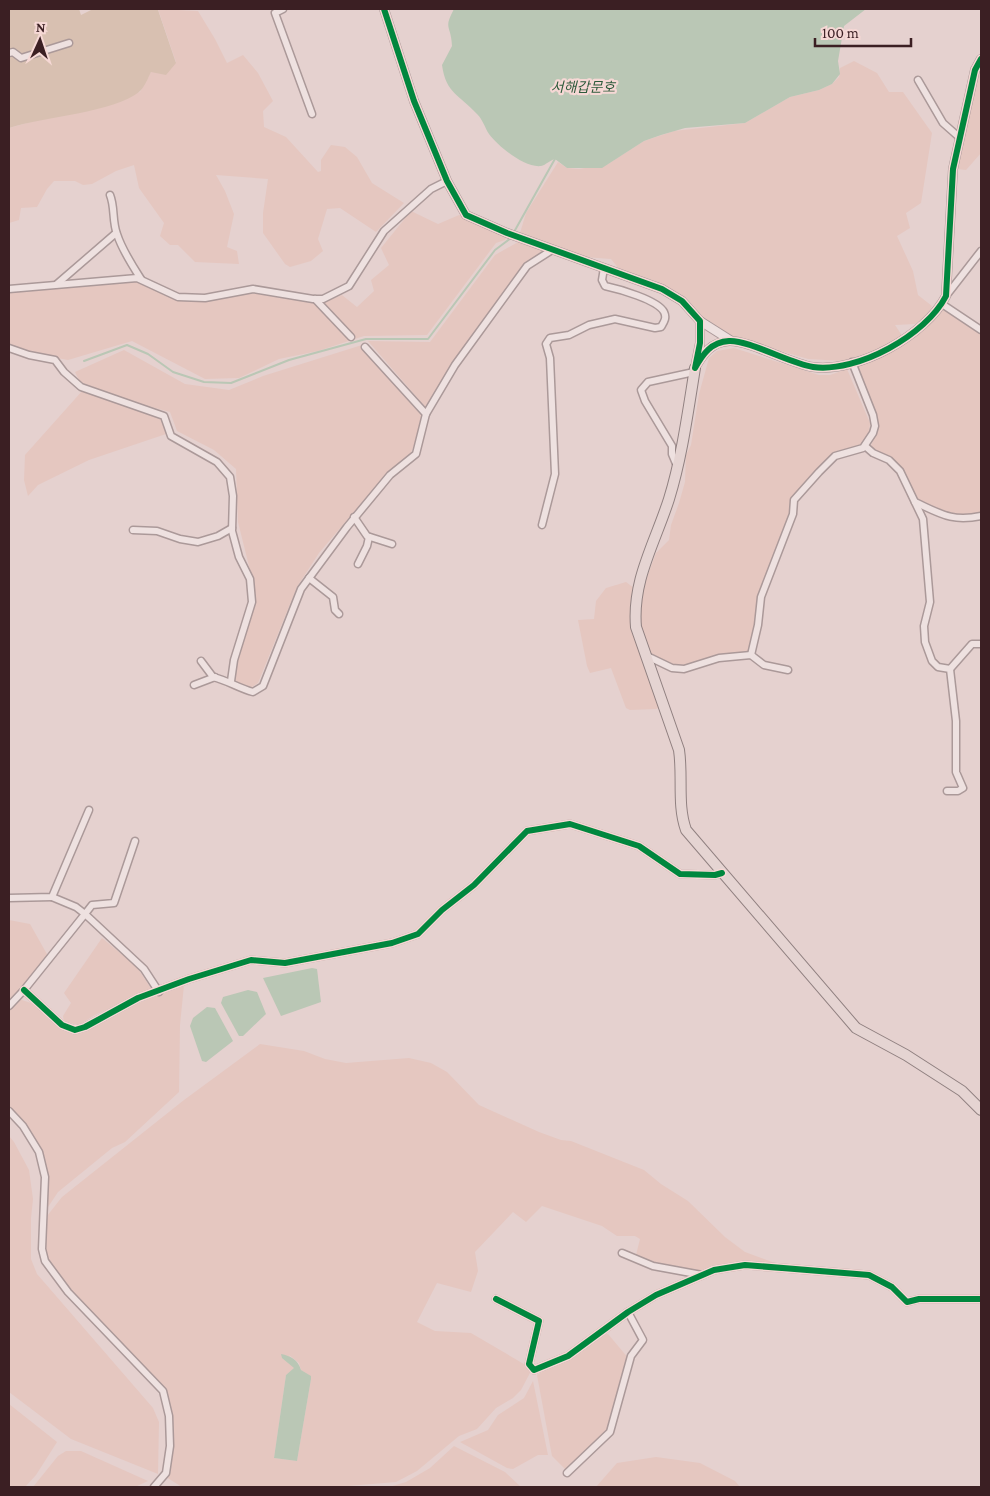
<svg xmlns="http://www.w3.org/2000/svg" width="990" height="1496" font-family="'Crimson Pro','Noto Sans KR',serif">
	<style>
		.farmland { fill: #e5c7c0; fill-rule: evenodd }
		.green { fill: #d8c0b1 }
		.water { fill: #bac7b5 }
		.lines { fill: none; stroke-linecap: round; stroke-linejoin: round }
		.stream { stroke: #bac7b5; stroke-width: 2 }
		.minor-casing { stroke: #ab9999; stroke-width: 9 }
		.tertiary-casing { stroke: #ab9999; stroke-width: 10 }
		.primary-casing { stroke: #908080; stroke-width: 12 }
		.minor { stroke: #eee1e0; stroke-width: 6 }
		.tertiary { stroke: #eee1e0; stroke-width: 8 }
		.primary { stroke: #e5d4d2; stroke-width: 10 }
		.cycleway-casing { stroke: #f6d8d5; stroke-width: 9 }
		.cycleway { stroke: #00873e; stroke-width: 6 }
		.labels { text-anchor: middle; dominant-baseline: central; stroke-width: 4.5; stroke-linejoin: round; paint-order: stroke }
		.water-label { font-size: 14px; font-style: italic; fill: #2e5b3c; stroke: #f6d8d5 }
	</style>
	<rect width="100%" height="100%" fill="#e5d1cf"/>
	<!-- farmland -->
	<g class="farmland">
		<polygon points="158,9 198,11 215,39 227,63 243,55 258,73 273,101 263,111 264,127 286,137 318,172 321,171 321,160 331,145 345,147 357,157 372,183 404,203 376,232 340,208 327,209 318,239 323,251 311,261 290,267 285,264 263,233 263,213 268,179 216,175 225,191 234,214 227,247 237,251 239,264 195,262 178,245 170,245 160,236 164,223 139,188 134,165 116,171 92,184 83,185 75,181 54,181 47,189 37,207 21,208 19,220 9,223 9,128 140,92 151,72 176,62"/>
		<polygon points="854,61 877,73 889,92 903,92 932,133 921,203 906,213 910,228 897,236 913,271 918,295 932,306 926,317 915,324 895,325 903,337 884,349 844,361 808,359 737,338 721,333 708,324 677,293 655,281 619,269 611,259 584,257 520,233 526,213 558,162 567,168 579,169 608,164 644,141 674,131 745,123 790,97 819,90 832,84 839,77 840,68"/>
		<polygon points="981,67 981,153 966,170 957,169 978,71"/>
		<polygon points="411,211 438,224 459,215 507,235 505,240 496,243 427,335 364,336 318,351 279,359 239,378 205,379 132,341 68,360 36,354 9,344 9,291 134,279 179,299 207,300 252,293 319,304 342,295 357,307 374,291 371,280 389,265 381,248"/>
		<polygon points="518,242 546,251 545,254 524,264 463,351 428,410 368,341 430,342 495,255"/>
		<polygon points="943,310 981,332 981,514 968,517 943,513 916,498 900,468 870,448 878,428 877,418 856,368 857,363 896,350"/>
		<polygon points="362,345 421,415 417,437 410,455 388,472 319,553 297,587 258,683 249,689 241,687 235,679 240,648 254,609 252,578 238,522 236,469 214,450 177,431 170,412 126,400 80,382 75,372 124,350 185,384 229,390 263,376"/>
		<polygon points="734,348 819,375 830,375 847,369 870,423 869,434 863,445 837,451 796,496 791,516 782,534 781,544 760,591 756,625 750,652 681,667 669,664 649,652 638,618 644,585 656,553 669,540 671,525 679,503 685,482 686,455 691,445 699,394 709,358 717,351"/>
		<polygon points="83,390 162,416 166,434 89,460 38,485 28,496 24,480 25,455"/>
		<polygon points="626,582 634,588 631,620 633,633 660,707 656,709 630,710 626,708 611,668 590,673 587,666 578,620 594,619 596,601 606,588"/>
		<polygon points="9,920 30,924 48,956 9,1002"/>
		<polygon points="102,938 137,967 152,990 95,1015 79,1025 64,1022 63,1016 71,1003 64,993"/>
		<polygon points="184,985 180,1025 179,1092 125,1142 112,1148 58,1192 48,1207 48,1178 43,1154 25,1123 9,1107 9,1009 18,1000 22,1000 31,1003 73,1032 85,1032 118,1011"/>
		<path d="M260,1044l44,7 21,8 21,4 63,-5 22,5 16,9 32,33 60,27 22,8 10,1 73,29 17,14 27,17 37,36 20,15 38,14 -40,-3 -40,10 -50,-9 -17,-9 4,-16 -5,-3h-18l-15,-10 -60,-20 -16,16 -13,-10 -38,40 3,19 -7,21 -34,-9 -20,39 18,9 36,2 58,34 2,4 -10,19 -8,8 -17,10 -19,21 -18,7 -42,35 -21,11 -60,5h-154l-16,-10 2,-76 -98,-108 -21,-28 -5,-20 3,-29 15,-19 122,-97zM289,1355l10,8 2,7 9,6 1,3 -14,82 -23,-3 12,-83 9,-7z"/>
		<polygon points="9,1136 14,1142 29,1170 33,1199 31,1218 31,1259 37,1274 153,1408 159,1422 158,1474 71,1439 9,1392"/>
		<polygon points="608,1334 629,1359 608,1431 567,1471 552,1456 537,1375 601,1335"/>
		<polygon points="533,1381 548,1455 538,1455 513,1469 507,1468 460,1442 488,1430 498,1415 524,1398"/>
		<polygon points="9,1404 57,1442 36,1475 25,1487 9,1487"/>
		<polygon points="454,1446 505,1472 521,1487 389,1487 406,1482 430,1468"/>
		<polygon points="66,1451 81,1451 148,1481 135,1487 33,1487 58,1456"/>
		<polygon points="656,1457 700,1463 735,1481 740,1487 596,1487 617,1463"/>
	</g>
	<!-- green -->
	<path class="green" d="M9,9h70l2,6 12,-6h83l-18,1 18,53 -10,12 -15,-3c-3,6 -7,16 -12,20 -24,20 -96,25 -130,36z"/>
	<!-- water -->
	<g class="water">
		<path d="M454,9h412l-22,17 -6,35 2,13 -8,10 -13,6 -29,7 -45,26 -60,5 -24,7 -17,6 -42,27h-35l-12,-9c-5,1 -9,6 -14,7 -17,2 -43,-20 -52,-32 -4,-6 -6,-14 -12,-20 -17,-19 -31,-20 -35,-49l10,-19c-1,-22 -9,-16 2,-37z"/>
		<polygon points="312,968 317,969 321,1002 281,1016 263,978"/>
		<polygon points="248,990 257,992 266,1014 243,1036 239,1036 221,1003 223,997"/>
		<polygon points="207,1007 215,1008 233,1041 206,1062 202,1061 190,1026 193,1018"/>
		<path d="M281,1354c10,2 17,6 20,16l10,6v3l-14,82 -23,-3 12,-83 8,-7 -12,-10z"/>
	</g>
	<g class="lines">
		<!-- stream -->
		<g class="stream">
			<polyline points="514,232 556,157"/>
			<polyline points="84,361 127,345 148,354 173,372 204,382 231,383 289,360 366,339 428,339 495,250 511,238"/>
		</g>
		<defs>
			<g id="minor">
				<polyline points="283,9 275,13 312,114"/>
				<polyline points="9,53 13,52 21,58 69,43"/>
				<polyline points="918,80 943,123 960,138"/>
				<path d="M110,195c5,12 2,26 7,39 5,16 15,31 24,45"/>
				<polyline points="57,284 116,233"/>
				<polyline points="9,289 137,278 178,297 205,298 253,289 313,299 323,299 349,286 384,231 431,189 447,181"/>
				<polyline points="946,296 981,251"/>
				<polyline points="315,299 351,337"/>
				<polyline points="942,304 981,330"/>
				<polyline points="9,348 29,355 55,360 64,372 81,387 164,416 171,436 217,462 230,477 233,496 232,531 239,557 250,579 252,602 234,660 231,681"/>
				<polyline points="426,414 455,365 527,266 552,250"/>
				<polyline points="865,446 873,453 889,460 900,471 923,519 930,602 924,626 925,642 932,661 938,667 950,669 956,721 956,772 963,788 958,791 947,791"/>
				<polyline points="677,466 672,454 672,446 645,401 641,390 648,382 694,372"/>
				<path d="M915,502c26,12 37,20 66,14"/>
				<polyline points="354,517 367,536 392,544"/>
				<path d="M542,525l13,-51 -5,-116 -4,-14 4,-6 19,-3 20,-10 26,-6 40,9 6,-1c3,-5 6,-9 3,-15 -6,-12 -45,-23 -59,-26l-3,-6 2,-12"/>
				<polyline points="133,530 157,531 180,539 198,542 218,536 232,528"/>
				<polyline points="358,564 367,546 369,537"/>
				<polyline points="309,578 333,597 335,610 339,614"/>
				<polyline points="751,655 758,625 761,597 793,514 794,500 819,472 835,456 863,448 873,433 875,426 873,415 852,362"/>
				<polyline points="647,656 672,668 684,669 719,658 751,655 764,665 788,670"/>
				<path d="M201,661l12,16c16,4 25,11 40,15l10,-6 38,-97 46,-62 43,-52 26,-21 10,-40 -61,-67"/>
				<polyline points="950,669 972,644 981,644"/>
				<polyline points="194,685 215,677"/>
				<polyline points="52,897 76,907 85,914 92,905 114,903 135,841"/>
				<polyline points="9,898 52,897 89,810"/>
				<polyline points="24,990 62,1025 75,1030 85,1027 138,998 189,979 251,960 285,963 392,943 418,934 442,910 474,885 527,831 570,824 639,846 680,874 715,875 722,873"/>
				<polyline points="9,1006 24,990 85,914 144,969 159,992"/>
				<polyline points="9,1111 23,1126 39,1152 45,1177 42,1249 45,1261 68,1292 163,1391 169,1416 170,1446 166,1473 154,1487"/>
				<polyline points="622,1253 653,1266 702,1275"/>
				<polyline points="496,1299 539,1321 529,1364 534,1370 568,1356 628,1312 656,1295 714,1270 745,1265 869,1275 892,1287 907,1302 919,1299 981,1299"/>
				<polyline points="567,1473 610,1432 631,1356 643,1340 628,1312"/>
			</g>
			<g id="tertiary">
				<path d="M384,9l30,92 33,80 19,34 41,18 155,56 20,12 18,20v22l-5,25c8,-14 16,-26 34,-27 20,-1 62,23 84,26 45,6 113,-32 133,-71l7,-127 22,-99 6,-11"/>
				<polyline points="700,321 730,340"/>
			</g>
			<path id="primary" d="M695,368c-7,43 -13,89 -26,131 -14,44 -37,81 -33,128l43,123c4,27 -2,55 7,80l170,198 50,27 56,36 19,19"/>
		</defs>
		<!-- minor casing -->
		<use href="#minor" class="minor-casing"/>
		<!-- tertiary casing -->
		<use href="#tertiary" class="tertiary-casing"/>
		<!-- primary casing -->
		<use href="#primary" class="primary-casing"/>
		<!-- minor -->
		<use href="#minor" class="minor"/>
		<!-- tertiary -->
		<use href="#tertiary" class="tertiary"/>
		<!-- primary -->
		<use href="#primary" class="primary"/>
		<defs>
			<g id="cycleway">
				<path d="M384,9l30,92 33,80 19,34 41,18 155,56 20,12 18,20v22l-5,25c8,-14 16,-26 34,-27 20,-1 62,23 84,26 45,6 113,-32 133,-71l7,-127 22,-99 6,-11"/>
				<polyline points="24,990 62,1025 75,1030 85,1027 138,998 189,979 251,960 285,963 392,943 418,934 442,910 474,885 527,831 570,824 639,846 680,874 715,875 722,873"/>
				<polyline points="496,1299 539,1321 529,1364 534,1370 568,1356 628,1312 656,1295 714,1270 745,1265 869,1275 892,1287 907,1302 919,1299 981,1299"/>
			</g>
		</defs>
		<!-- cycleway casing -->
		<use href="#cycleway" class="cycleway-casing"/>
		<!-- cycleway -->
		<use href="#cycleway" class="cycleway"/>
	</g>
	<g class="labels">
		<!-- water labels -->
		<g class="water-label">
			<text x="583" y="87">서해갑문호</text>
		</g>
	</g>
	<!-- border -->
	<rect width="990" height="1496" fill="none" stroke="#3b1f23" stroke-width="20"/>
	<!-- north arrow -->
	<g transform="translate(40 40) rotate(3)" stroke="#f6d8d5" stroke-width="4" paint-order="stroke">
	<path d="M0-4L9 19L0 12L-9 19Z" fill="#3b1f23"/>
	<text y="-8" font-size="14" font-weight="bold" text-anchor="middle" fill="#3b1f23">N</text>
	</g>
	<!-- scale -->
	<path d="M815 38v8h96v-8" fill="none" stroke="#3b1f23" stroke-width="2.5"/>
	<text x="822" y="38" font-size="15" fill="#3b1f23" stroke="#f6d8d5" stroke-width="4" paint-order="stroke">100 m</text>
</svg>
